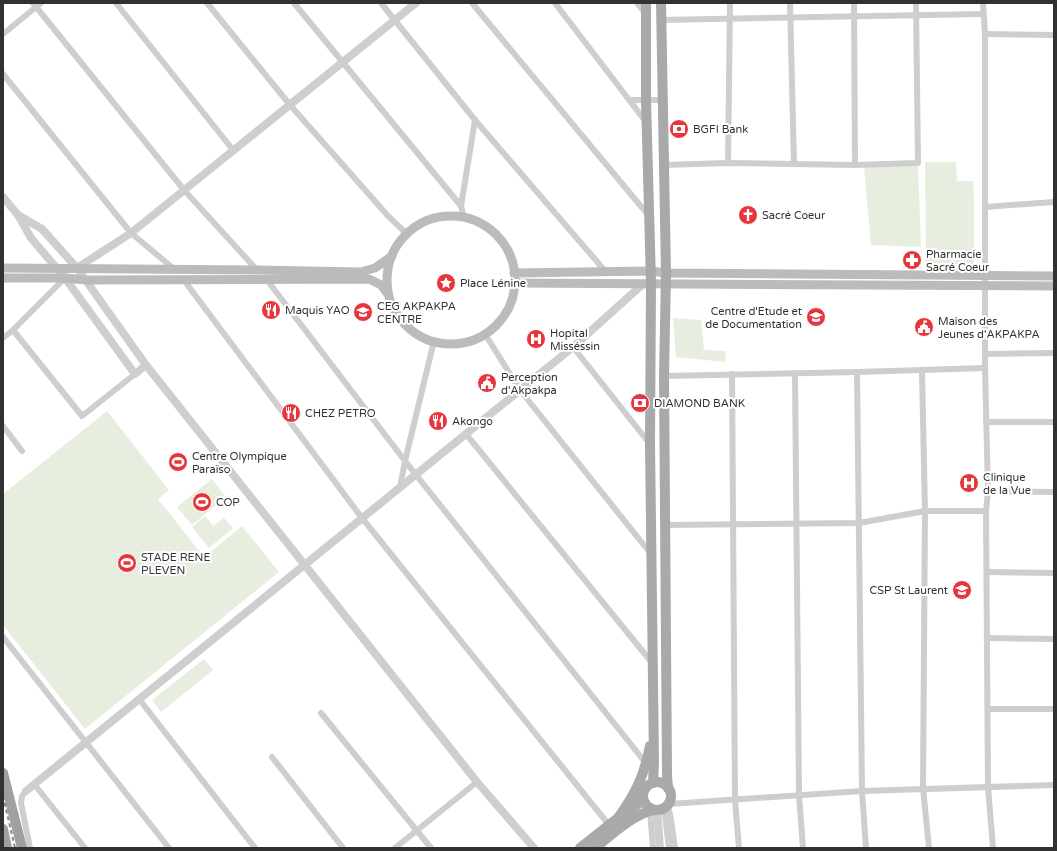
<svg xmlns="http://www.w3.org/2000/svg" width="1057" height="851" font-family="'Varela Round',sans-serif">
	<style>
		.green { fill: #e7eedf }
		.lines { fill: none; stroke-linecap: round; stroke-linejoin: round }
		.minor { stroke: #cecece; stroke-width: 6 }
		.tertiary { stroke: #cecece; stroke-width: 8 }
		.secondary { stroke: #bbb; stroke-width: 9 }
		.primary { stroke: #a9a9a9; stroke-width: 10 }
		.trunk { stroke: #a0a0a0; stroke-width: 10 }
		.rail { stroke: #868686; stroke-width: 2; stroke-dasharray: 4 3; stroke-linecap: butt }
		.labels { text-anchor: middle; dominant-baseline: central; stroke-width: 4; stroke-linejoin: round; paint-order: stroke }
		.poi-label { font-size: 11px; fill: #313131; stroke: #fff; text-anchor: start }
	</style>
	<rect width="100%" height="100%" fill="#fff"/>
	<!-- green -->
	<g class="green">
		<polygon points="925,162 956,162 957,181 973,181 974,194 974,264 926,263"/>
		<polygon points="918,163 921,247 871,245 864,167"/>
		<polygon points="673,318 701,320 704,350 726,351 725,362 676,357"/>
		<polygon points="107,411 169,490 158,499 204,557 242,526 279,572 85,729 3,625 3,494"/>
		<polygon points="212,479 226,497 192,525 177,507"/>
		<polygon points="205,516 213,526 224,518 233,528 209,548 192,527"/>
		<polygon points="204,659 213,670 161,712 152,700"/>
	</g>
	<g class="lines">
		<!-- minor -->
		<g class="minor">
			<polyline points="33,3 184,190 257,270"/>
			<polyline points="116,3 233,150"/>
			<polyline points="207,3 290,105 389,217 407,234"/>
			<polyline points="294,3 461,206"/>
			<polyline points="381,3 475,120 606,272"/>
			<polyline points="472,3 649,216"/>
			<polyline points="555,3 646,122"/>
			<polyline points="637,3 645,13"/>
			<polyline points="790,3 794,164"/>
			<polyline points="854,3 855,165"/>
			<polyline points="983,3 985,34 985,368 988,491 986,511 988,787 993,848"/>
			<polyline points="661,20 983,14"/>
			<polyline points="3,34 41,3"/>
			<polyline points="985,34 1054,35"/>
			<polyline points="3,74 131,233 174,269"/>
			<polyline points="630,100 663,100"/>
			<polyline points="728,163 730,3"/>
			<polyline points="663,165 728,163 855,165 918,163 916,3"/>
			<polyline points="985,207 1054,202"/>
			<polyline points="464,217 461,206 475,120"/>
			<polyline points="183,279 362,518 609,825"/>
			<polyline points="267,280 405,461 645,762"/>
			<polyline points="13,330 82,416 135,374"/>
			<polyline points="485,334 520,390 651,554"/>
			<polyline points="3,338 13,330 65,278"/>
			<polyline points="573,347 650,444"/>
			<polyline points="986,354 1054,353"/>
			<polyline points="922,370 925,511 923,788 929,848"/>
			<polyline points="857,372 862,791 866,848"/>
			<polyline points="795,373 799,795 803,848"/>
			<polyline points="732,374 735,800 739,848"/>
			<polyline points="664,376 857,372 985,368"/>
			<polyline points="986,422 1054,422"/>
			<polyline points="3,426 22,451"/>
			<polyline points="466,434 653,664"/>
			<polyline points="400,487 405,461 434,341"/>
			<polyline points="988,491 1054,492"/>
			<polyline points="665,525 859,523 925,511 986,511"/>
			<polyline points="987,572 1054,573"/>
			<polyline points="3,637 169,848"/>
			<polyline points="987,638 1054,639"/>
			<polyline points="139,699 255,848"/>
			<polyline points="988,709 1054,709"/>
			<polyline points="321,713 431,848"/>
			<polyline points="272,757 343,848"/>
			<polyline points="34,784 85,848"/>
			<polyline points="26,791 22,796 21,803 30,848"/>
			<polyline points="669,804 862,791 1054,785"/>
			<polyline points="668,806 671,820 675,848"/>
			<polyline points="650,811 653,848"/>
			<polyline points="395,848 477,782"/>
		</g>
		<!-- tertiary -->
		<g class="tertiary">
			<polyline points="3,197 18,215 31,238 65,278 135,374 146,365"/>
			<polyline points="18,215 42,229 77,268 146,365 477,782 534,848"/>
			<polyline points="77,268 131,233 416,3"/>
			<polyline points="26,791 573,347 644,283"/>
			<polyline points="665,808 670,848"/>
			<polyline points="657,810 660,848"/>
		</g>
		<!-- secondary -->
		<g class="secondary">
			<circle cx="451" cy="280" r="64"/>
			<polyline points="3,268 257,270 361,272 375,268 392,256"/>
			<polyline points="514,273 651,271 666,273 1054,276"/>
			<polyline points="3,278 65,278 86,280 369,279 381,285 388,294"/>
			<polyline points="514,283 1054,286"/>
		</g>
		<!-- primary -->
		<g class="primary">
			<polyline points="646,3 646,100 651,283 650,444 654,762 653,783"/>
			<polyline points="661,3 666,273 664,376 667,775 668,788"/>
			<circle cx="657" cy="796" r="14"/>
			<path d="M618,818c18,-25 26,-42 32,-72"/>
			<polyline points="580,848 618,818 637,805 643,797"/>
			<path d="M595,848c15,-12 41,-36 60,-38"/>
		</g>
		<!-- trunk -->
		<g class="trunk">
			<polyline points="3,773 22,848"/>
			<polyline points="3,829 7,848"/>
		</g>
		<!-- rail -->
		<polyline class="rail" points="3,796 15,848"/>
	</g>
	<!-- icons -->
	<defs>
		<symbol id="bank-disc" viewBox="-11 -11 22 22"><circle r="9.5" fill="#e6353c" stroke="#fff"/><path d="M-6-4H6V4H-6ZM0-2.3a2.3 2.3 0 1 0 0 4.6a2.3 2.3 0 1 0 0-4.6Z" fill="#fff"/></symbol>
		<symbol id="church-disc" viewBox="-11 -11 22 22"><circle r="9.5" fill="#e6353c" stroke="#fff"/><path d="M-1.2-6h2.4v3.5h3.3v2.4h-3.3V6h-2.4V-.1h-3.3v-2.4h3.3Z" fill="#fff"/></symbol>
		<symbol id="pharmacy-disc" viewBox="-11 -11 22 22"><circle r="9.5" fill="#e6353c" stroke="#fff"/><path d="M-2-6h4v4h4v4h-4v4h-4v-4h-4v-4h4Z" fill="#fff"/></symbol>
		<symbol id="sight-disc" viewBox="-11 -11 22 22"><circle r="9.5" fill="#e6353c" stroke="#fff"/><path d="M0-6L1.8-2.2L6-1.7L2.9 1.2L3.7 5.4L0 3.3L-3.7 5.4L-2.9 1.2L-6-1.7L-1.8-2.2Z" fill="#fff"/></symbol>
		<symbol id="restaurant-disc" viewBox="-11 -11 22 22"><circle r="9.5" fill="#e6353c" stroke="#fff"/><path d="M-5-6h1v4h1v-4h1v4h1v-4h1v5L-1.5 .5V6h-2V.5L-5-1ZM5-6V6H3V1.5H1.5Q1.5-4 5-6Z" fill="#fff"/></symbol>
		<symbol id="school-disc" viewBox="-11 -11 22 22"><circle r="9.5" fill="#e6353c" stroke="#fff"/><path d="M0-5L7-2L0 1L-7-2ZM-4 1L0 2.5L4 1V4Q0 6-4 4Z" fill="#fff"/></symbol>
		<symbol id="civic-disc" viewBox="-11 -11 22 22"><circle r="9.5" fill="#e6353c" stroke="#fff"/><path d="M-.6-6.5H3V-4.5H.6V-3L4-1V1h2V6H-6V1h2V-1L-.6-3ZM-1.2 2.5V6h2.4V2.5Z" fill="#fff"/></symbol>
		<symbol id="hospital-disc" viewBox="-11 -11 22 22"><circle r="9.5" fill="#e6353c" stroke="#fff"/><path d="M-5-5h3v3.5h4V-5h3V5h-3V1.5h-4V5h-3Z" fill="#fff"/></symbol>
		<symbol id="stadium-disc" viewBox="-11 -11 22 22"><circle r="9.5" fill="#e6353c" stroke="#fff"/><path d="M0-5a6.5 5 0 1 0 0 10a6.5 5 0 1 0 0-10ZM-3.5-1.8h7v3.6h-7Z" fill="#fff"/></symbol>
	</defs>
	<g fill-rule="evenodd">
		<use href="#bank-disc" x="668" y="118" width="22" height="22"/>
		<use href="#church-disc" x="737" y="204" width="22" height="22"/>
		<use href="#pharmacy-disc" x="901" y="249" width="22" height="22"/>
		<use href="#sight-disc" x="435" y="272" width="22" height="22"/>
		<use href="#restaurant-disc" x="260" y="299" width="22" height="22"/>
		<use href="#school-disc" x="352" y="301" width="22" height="22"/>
		<use href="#school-disc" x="805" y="306" width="22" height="22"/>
		<use href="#civic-disc" x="913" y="316" width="22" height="22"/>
		<use href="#hospital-disc" x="525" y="328" width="22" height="22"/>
		<use href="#civic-disc" x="476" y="372" width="22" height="22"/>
		<use href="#bank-disc" x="629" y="392" width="22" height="22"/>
		<use href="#restaurant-disc" x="280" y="402" width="22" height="22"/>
		<use href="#restaurant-disc" x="427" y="410" width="22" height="22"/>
		<use href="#stadium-disc" x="167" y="451" width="22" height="22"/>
		<use href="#hospital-disc" x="958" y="472" width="22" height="22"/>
		<use href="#stadium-disc" x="191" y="491" width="22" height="22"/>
		<use href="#stadium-disc" x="116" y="552" width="22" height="22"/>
		<use href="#school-disc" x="951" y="579" width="22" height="22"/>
	</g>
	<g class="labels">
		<!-- poi labels -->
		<g class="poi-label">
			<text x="693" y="129">BGFI Bank</text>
			<text x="762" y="215">Sacré Coeur</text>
			<text x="926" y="254">Pharmacie<tspan x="926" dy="13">Sacré Coeur</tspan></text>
			<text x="460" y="283">Place Lénine</text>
			<text x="377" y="306">CEG AKPAKPA<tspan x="377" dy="13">CENTRE</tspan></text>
			<text x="285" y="310">Maquis YAO</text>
			<text x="802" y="311" text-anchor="end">Centre d'Etude et<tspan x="802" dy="13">de Documentation</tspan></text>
			<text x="938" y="321">Maison des<tspan x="938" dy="13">Jeunes d'AKPAKPA</tspan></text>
			<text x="550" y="333">Hopital<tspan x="550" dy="13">Misséssin</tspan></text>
			<text x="501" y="377">Perception<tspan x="501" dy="13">d'Akpakpa</tspan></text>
			<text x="654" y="403">DIAMOND BANK</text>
			<text x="305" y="413">CHEZ PETRO</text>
			<text x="452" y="421">Akongo</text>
			<text x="192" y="456">Centre Olympique<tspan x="192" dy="13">Paraïso</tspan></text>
			<text x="983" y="477">Clinique<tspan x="983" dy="13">de la Vue</tspan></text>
			<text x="216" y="502">COP</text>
			<text x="141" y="557">STADE RENE<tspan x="141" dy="13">PLEVEN</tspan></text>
			<text x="948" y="590" text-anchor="end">CSP St Laurent</text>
		</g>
	</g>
	<!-- border -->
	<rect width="1057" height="851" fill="none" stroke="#313131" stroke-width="8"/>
</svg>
